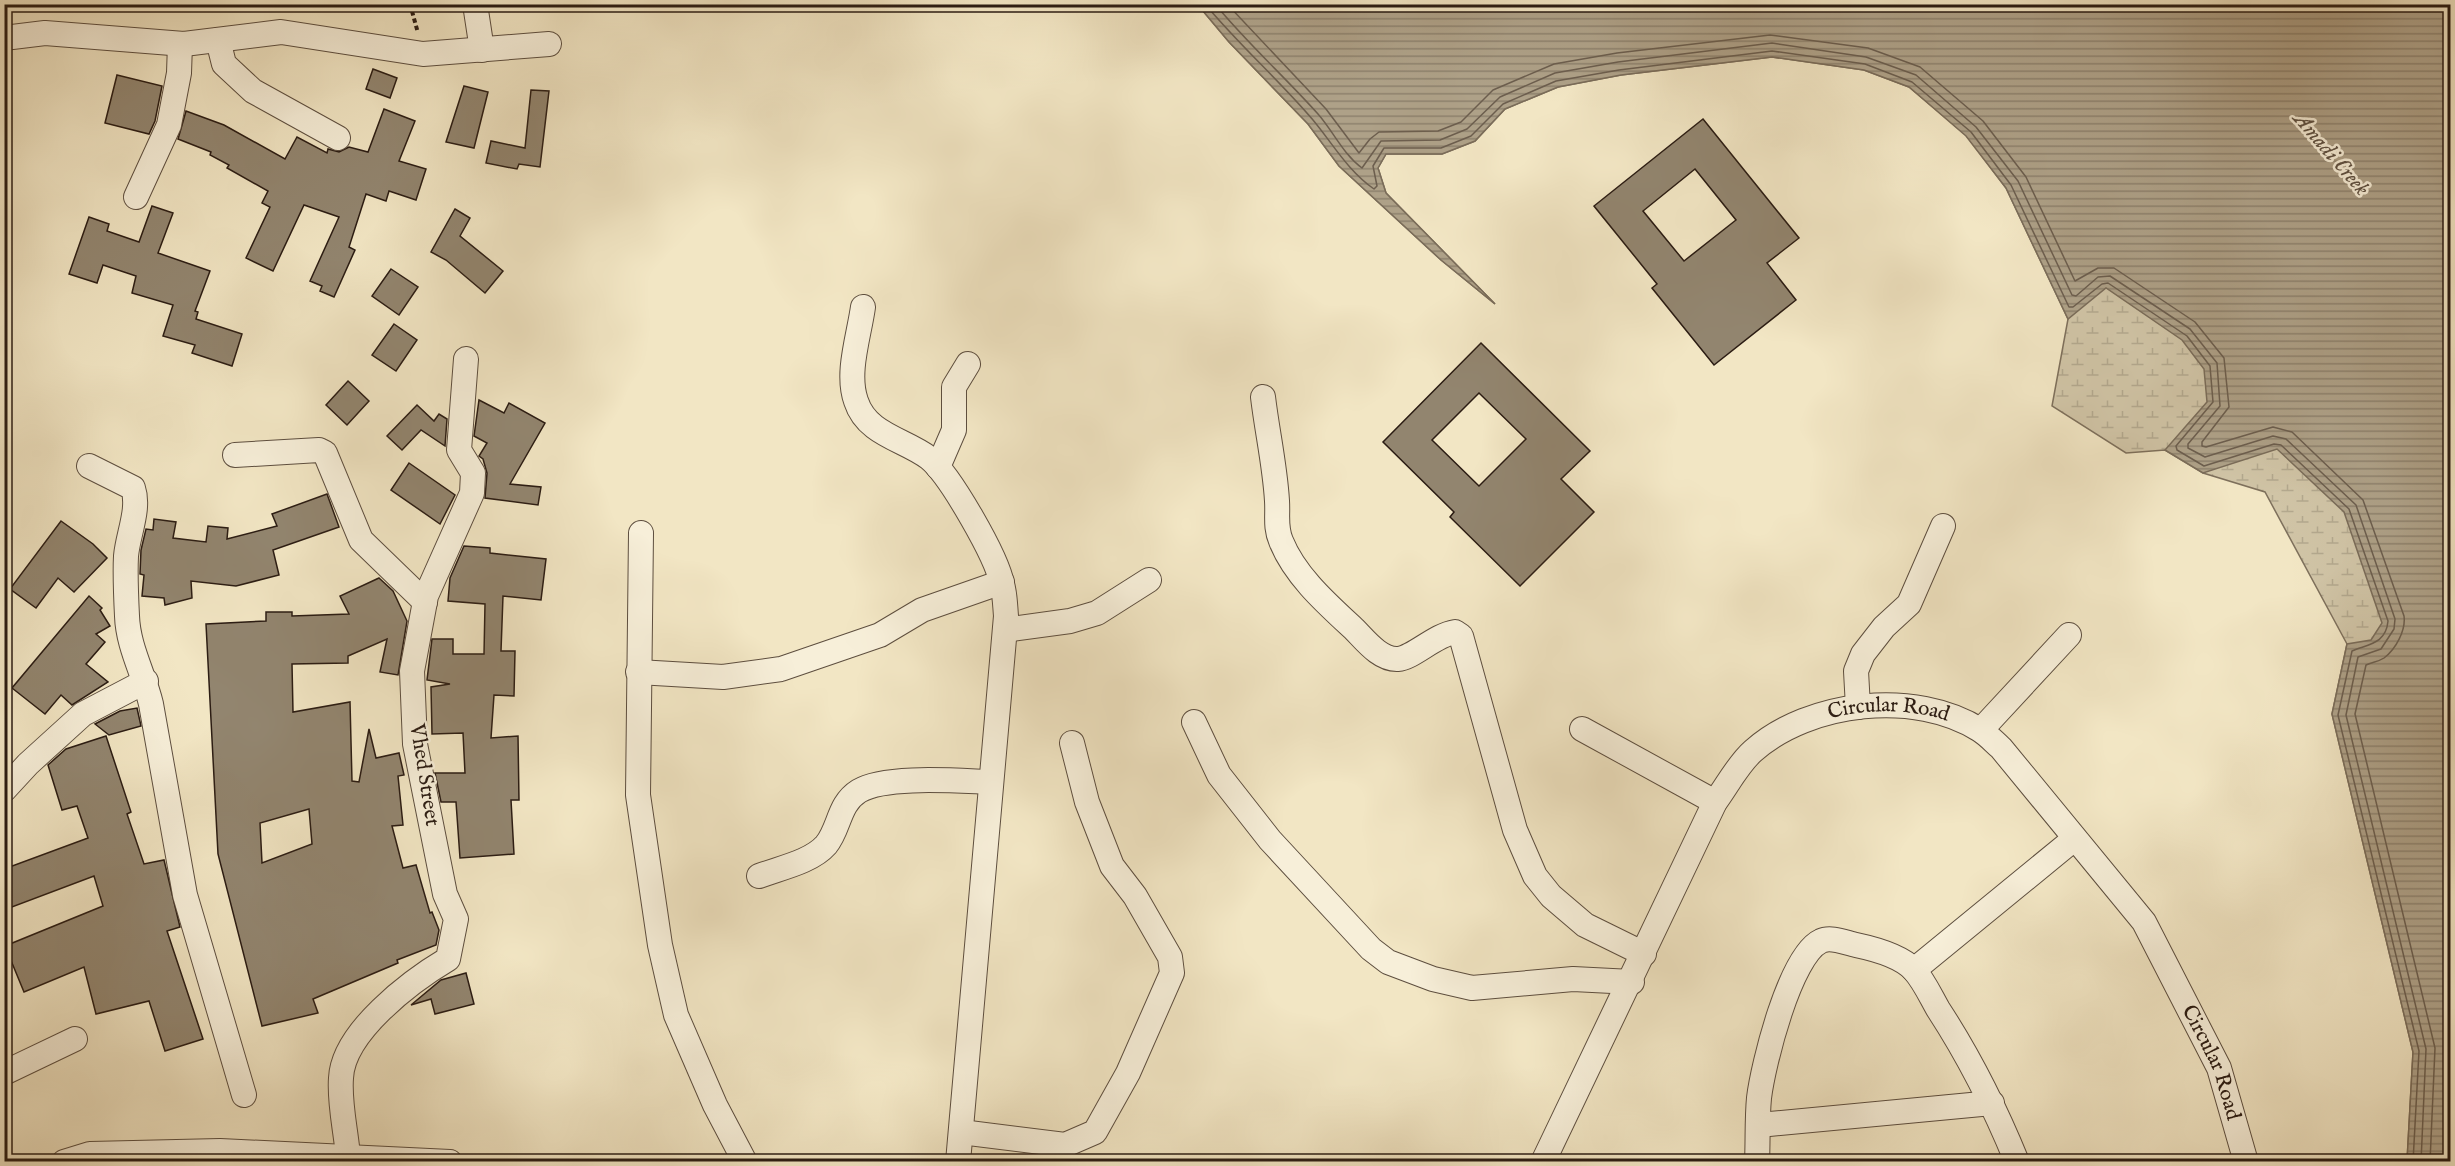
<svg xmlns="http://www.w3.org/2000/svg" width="2455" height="1166" font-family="'IM FELL English',serif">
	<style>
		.wetland { fill: url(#wetland-marsh); stroke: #7e705c; stroke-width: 1.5 }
		.water { fill: url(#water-rules); stroke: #7a6c59; stroke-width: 1.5 }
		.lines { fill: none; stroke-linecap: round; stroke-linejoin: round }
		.shore { stroke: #6c5e4e; stroke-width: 1.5 }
		.building { fill: #92856f; stroke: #2b1c13; stroke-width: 1.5; fill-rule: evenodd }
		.minor-casing { stroke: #5d4e3f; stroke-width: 26 }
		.path { stroke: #2b1c13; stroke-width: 4; stroke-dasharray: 4.5 3; stroke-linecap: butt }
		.minor { stroke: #f7efd9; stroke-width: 24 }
		.labels { text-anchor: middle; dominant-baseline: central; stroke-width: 5; stroke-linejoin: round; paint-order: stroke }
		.street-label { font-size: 21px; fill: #2b1c13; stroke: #f7efd9 }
		.water-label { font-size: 22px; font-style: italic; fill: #5f5142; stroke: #f7efd9 }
	</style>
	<defs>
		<pattern id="wetland-marsh" width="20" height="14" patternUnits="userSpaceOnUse" patternTransform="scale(1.5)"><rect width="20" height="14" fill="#d0c4a6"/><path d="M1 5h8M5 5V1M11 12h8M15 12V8" fill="none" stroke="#b3a88e"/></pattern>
		<pattern id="water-rules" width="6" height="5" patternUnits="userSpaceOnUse" patternTransform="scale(1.5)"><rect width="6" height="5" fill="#aea188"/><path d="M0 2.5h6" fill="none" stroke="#8e826e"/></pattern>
	</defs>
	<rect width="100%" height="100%" fill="#f2e6c4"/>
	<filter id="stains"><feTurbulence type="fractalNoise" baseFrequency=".00333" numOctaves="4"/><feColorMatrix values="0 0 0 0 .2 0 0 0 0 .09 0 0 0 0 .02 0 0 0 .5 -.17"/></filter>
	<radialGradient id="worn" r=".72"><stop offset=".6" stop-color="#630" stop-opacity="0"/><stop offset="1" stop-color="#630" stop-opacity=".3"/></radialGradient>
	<!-- wetland -->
	<polygon class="wetland" points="1198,5 1860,43 2310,388 2437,698 2407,1161 2413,1052 2332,714 2347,644 2265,492 2203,473 2165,450 2126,453 2052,406 2068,319 2006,188 1966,135 1909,87 1864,70 1772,57 1621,75 1558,87 1505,109 1475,141 1442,154 1386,154 1378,168 1386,193 1495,304 1441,260 1339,166 1308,124 1229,42"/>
	<!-- water -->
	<polygon class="water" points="1198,5 2450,5 2450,1161 2407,1161 2413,1052 2332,714 2347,644 2371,640 2382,623 2344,512 2277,449 2203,473 2165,450 2207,402 2204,369 2182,340 2106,288 2068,319 2006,188 1966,136 1909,87 1864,70 1772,57 1621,75 1558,87 1505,109 1475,141 1442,154 1386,154 1378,168 1386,193 1495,304 1441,260 1339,166 1308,124 1229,42"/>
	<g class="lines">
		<!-- shore -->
		<g class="shore">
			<path d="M1205,4c34,41 74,76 108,116 20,24 35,51 61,69l3,-3 -4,-20 11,-18h57l30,-12 32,-32 53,-23 63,-11 153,-19 93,13 47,18 59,50 40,53 58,122h4l29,-23 6,-1 79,53 23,30 3,36 -37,44 1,4 27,16 70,-22 7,1 68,64 39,112c-2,23 -20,23 -36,30l-14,64 81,336 -6,111"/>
			<path d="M1215,4c32,39 69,72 103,110 15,17 25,40 44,54l19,-27 59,-1 27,-11 33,-32 55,-24 63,-11 154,-19 94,14 50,18 60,52 42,54 54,114 4,1 22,-19 12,-1 80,53 27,34 3,43 -32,38v4l17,9 68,-21 13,3 70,66 39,114 -1,10 -13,20 -23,8 -12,58 80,334 -5,113"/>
			<path d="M1227,4l99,105 33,44 11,-14 9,-7 59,-1 23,-9 32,-32 61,-26 63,-11 153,-18 98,13 52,19 63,54 43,56 49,104 23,-13h16l81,54 29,36 5,49 -27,35v4l4,1 67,-20 19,5 71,68 41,116c2,14 -8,33 -20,42 -6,4 -12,4 -18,7l-11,49 80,334 -5,114"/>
		</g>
	</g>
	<!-- building -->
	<g class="building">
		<polygon points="373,69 397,78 390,98 366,89"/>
		<polygon points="117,75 162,86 155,121 149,134 105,123"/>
		<polygon points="464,86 488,92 474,148 446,142"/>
		<polygon points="531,90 549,91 540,167 519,164 517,169 486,163 491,141 525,148"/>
		<polygon points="384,109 415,121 399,161 426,169 416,200 389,191 386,201 366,194 349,247 355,250 334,297 320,291 322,286 310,281 339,217 304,205 273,271 246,258 270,207 262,203 268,191 227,168 229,165 210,155 211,152 178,139 186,111 224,125 285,159 297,137 327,153 328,149 339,152 349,147 368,152"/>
		<path d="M1703,119l96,119 -32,25 29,37 -82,65 -62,-77 5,-4 -63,-78zM1695,169l41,51 -52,41 -41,-50z"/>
		<polygon points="152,206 173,213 158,253 210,271 195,311 198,312 196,319 242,334 232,366 192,353 195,345 163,336 173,305 132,293 136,276 103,265 97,283 69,274 89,217 109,224 107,231 139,242"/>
		<polygon points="455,209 470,218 460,236 503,271 485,293 446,260 431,252"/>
		<polygon points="391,269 418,287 399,315 372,296"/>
		<polygon points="394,324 417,340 396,371 372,355"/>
		<path d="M1481,343l109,108 -29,28 33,33 -74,74 -70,-69 4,-5 -71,-70zM1479,393l47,46 -47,47 -47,-46z"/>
		<polygon points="348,381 369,401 347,425 326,405"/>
		<polygon points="479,400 504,413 509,403 545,423 510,484 541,487 538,505 485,498 487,473 483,459 479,456 487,443 474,436"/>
		<polygon points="417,405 434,421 439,414 447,419 445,446 421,430 402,450 387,436"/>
		<polygon points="409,463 455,495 440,524 391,490"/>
		<polygon points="327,494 339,527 273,550 279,575 236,586 191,581 192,598 165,605 164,598 142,596 144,575 140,574 141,550 146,529 153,530 154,519 176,522 173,538 206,542 208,526 228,528 227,539 277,526 272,514"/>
		<polygon points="61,521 93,544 107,558 74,592 58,578 36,608 10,589"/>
		<polygon points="464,546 490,548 490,553 546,559 541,600 503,596 501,651 515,651 514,696 494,695 491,738 518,736 519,800 511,800 514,854 460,858 456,802 441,802 435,773 465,773 463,733 432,734 431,687 450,684 427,680 432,639 453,639 453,654 484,654 485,604 448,601 450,578"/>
		<path d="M379,578l14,13 14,30 -9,54 -18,-3 7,-33 -39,17v7l-56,1 1,48 57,-10 2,79 7,1 10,-53 7,29 23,-5 5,22 -6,1 5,49 -11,1 11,42 13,-3 14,48 2,-1 7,18 -3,15 -39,15 1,3 -85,36 5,14 -56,13 -44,-172 -12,-230 60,-3v-9h26v4l57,-2 -9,-18zM309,809l3,35 -50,19 -2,-40z"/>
		<polygon points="89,596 102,608 100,610 110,626 96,634 105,642 86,664 108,682 72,705 61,695 45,714 12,688"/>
		<polygon points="137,708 141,726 109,735 95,724 120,711"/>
		<polygon points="106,736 131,812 127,814 144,864 164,860 180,927 167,931 203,1039 165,1051 149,1001 96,1014 84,967 24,992 5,946 103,906 94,876 4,910 4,869 88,838 77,806 62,810 48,765 66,749"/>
		<polygon points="466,973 474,1004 435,1014 431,999 411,1005 441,980"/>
	</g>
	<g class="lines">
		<defs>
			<g id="minor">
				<polyline points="475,4 482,50"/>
				<polyline points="4,38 45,33 184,44 281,32 423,54 549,44"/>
				<polyline points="218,40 224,64 253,91 338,138"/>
				<polyline points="136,197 169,125 179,73 180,44"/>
				<path d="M863,307c-4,29 -17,66 -7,94 11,34 48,38 73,57 21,17 68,99 73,126 3,10 3,21 4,32l-48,546"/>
				<path d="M1263,397c4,34 12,69 14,104 1,15 -2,26 4,40 14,35 46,63 73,88 11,11 26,31 44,30 15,-1 37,-24 57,-27l6,4 54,194 20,46 16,20 34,29 59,29"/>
				<polyline points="235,455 319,450 325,453 361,540 425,602"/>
				<path d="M89,466l44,22c7,21 -5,46 -7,68 -1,19 0,40 1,60 1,31 17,58 24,88l34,191 59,200"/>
				<polyline points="938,467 954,430 954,387 968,364"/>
				<polyline points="641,533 638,795 660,945 676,1015 715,1105 745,1162"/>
				<polyline points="1005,630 1070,621 1097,613 1149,580"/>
				<polyline points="638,672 723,677 781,669 880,635 922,610 1002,582"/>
				<polyline points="1858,707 1856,671 1863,654 1884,627 1909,604 1943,526"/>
				<polyline points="1194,722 1219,775 1270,840 1371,949 1388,962 1433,979 1472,988 1573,979 1632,982"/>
				<polyline points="1582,729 1715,802"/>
				<polyline points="1981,730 2069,635"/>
				<polyline points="4,790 28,764 83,714 146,681"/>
				<path d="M759,876c21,-8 52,-14 67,-31 14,-17 12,-41 33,-54 26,-16 100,-10 132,-9"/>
				<polyline points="1914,970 2074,839"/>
				<polyline points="4,1073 75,1039"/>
				<polyline points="1759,1125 1992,1103"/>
				<polyline points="961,1132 1065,1145 1095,1132 1128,1073 1172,973 1170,957 1135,896 1112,866 1087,802 1072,743"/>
				<path d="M348,1156c-2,-25 -9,-53 -7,-78 2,-46 70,-97 107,-119l8,-40 -11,-25 -30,-150 -3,-73 14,-75 46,-103 1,-20 -14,-23 7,-91"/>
				<polyline points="64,1162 90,1154 220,1151 450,1162"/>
				<path id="s1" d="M1543,1162l172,-360c12,-16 23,-38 38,-51 56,-50 163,-62 227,-21 8,5 14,12 21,18l143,174 75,146 27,94"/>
				<path d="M1757,1162c1,-21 0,-43 2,-64 4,-33 31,-143 62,-157 10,-5 25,2 35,4 19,4 45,11 58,25 10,11 17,27 24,39 32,49 57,99 79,153"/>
			</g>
		</defs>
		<!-- minor casing -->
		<use href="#minor" class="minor-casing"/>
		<!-- path -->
		<polyline class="path" points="410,4 418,33"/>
		<!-- minor -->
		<use href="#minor" class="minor"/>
	</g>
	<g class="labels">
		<!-- street labels -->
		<g class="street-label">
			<text stroke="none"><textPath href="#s1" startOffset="609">Circular Road</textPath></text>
			<text transform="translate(424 775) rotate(81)">Vhed Street</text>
			<text stroke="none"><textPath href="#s1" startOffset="1114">Circular Road</textPath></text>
		</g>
		<!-- water labels -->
		<g class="water-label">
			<text transform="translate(2331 154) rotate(49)">Amadi Creek</text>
		</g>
	</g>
	<!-- margin -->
	<rect width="2455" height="1166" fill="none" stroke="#f2e6c4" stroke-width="24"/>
	<rect x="6" y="6" width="2443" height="1154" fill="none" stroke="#2b1c13" stroke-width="3"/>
	<rect x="12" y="12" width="2431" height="1142" fill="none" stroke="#2b1c13" stroke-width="1.5"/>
	<rect width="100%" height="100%" filter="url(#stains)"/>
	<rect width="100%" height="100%" fill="url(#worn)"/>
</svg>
